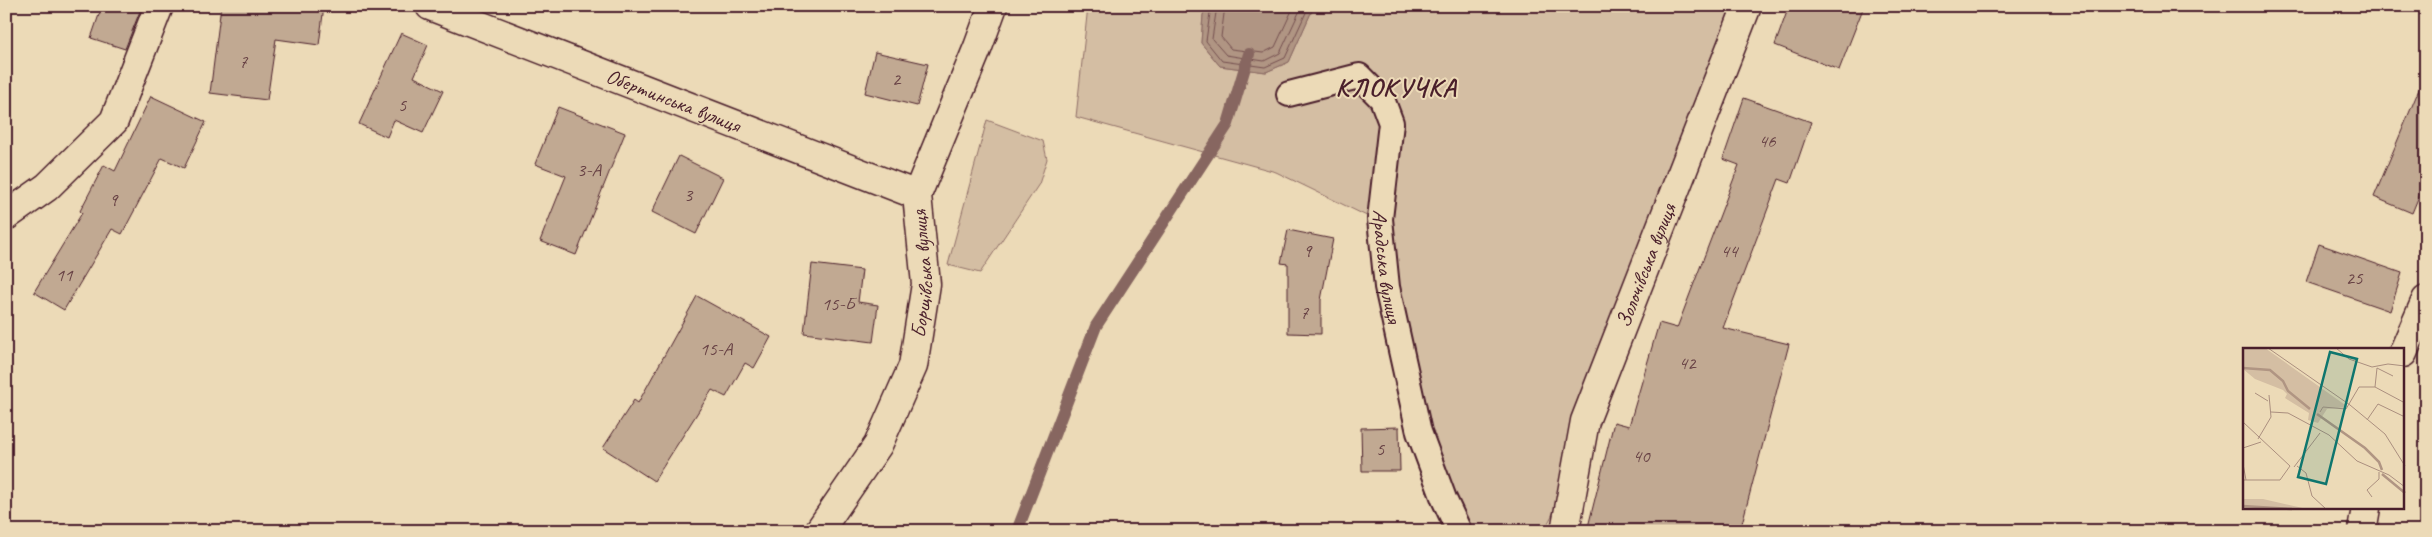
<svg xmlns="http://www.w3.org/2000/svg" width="2432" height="537" font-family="Caveat,sans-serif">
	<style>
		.green { fill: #d4bea3; stroke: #8f6e67 }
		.water { fill: #b09583; stroke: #876660 }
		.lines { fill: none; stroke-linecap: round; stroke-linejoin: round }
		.shore { stroke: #734e4e; stroke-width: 1 }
		.stream { stroke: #876660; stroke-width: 12 }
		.building { fill: #c1a992; stroke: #4a1f2b }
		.lane-casing { stroke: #4a1f2b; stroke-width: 28 }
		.street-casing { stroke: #4a1f2b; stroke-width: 31 }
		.lane { stroke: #ecdab7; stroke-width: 24 }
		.street { stroke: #ecdab7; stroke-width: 28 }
		.labels { text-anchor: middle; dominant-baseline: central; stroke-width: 4; stroke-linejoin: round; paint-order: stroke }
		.number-label { font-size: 19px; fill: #684245 }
		.street-label { font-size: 21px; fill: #4a1f2b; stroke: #ecdab7 }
		.district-label { font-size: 26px; font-weight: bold; letter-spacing: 1px; fill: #4a1f2b; stroke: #ecdab7 }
		.inset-river { fill: none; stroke: #b09583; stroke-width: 2.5 }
		.inset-road { fill: none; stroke: #ab8f7f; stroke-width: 1 }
		.view { fill: #0f766e; fill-opacity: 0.15; stroke: #0f766e; stroke-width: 2.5 }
		.inset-edge { fill: none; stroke: #4a1f2b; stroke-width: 2.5 }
	</style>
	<rect width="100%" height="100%" fill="#ecdab7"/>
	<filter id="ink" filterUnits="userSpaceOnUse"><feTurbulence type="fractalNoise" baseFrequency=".02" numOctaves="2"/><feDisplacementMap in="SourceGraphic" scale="10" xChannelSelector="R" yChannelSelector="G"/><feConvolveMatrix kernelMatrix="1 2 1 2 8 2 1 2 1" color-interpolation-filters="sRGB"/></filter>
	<g filter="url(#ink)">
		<!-- green -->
		<g class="green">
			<polygon points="1088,6 1207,6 1203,15 1201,43 1220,66 1266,72 1289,62 1314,6 1753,6 1591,438 1544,531 1452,531 1375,220 1276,172 1076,117"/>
			<polygon points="987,120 1043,141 1047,159 1039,184 980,273 948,265"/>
		</g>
		<!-- water -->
		<polygon class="water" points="1207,6 1314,6 1289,62 1266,72 1220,66 1201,43 1203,15"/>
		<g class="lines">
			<!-- shore -->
			<g class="shore">
				<polyline points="1211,6 1206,41 1222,61 1265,67 1285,58 1309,6"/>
				<polyline points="1217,6 1212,39 1226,55 1264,61 1280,53 1302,6"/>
				<polyline points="1225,6 1221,37 1231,49 1263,53 1275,47 1294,6"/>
			</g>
			<!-- stream -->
			<polyline class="stream" points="1017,531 1096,326 1228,124 1249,54"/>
		</g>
		<!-- building -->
		<g class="building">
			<polygon points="102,6 142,6 125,49 91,38"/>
			<polygon points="221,6 324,6 319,45 276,39 267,100 210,93"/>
			<polygon points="1789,6 1864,6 1839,70 1775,45"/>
			<polygon points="401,33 428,45 414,77 443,91 423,133 394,120 387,137 359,124"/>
			<polygon points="875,52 928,64 917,106 865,93"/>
			<polygon points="2425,75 2426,179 2412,213 2374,197"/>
			<polygon points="151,96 206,122 184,168 162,158 122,234 112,229 64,310 34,292 82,213 80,211 104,165 115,171"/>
			<polygon points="1744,98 1811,122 1790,183 1779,179 1723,328 1789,344 1740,531 1587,531 1614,422 1629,426 1659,323 1677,328 1739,165 1723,159"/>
			<polygon points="558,107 625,133 576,255 540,241 566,176 535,164"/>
			<polygon points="679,156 723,178 696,234 652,212"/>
			<polygon points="1288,230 1333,239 1321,300 1321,334 1288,333 1288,264 1281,263"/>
			<polygon points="2319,244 2402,273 2390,311 2306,282"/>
			<polygon points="812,264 862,270 858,302 878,305 873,342 804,333"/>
			<polygon points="697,296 771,337 754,368 745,363 726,397 712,390 654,481 603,448 634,400 638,403"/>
			<polygon points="1399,427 1400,471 1362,471 1361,428"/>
		</g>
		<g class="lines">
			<defs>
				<g id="lane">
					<path id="s1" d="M1289,94l70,-18 23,23 9,24 -11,96 7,68 32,145 25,67 15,32"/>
				</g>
				<g id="street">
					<path id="s2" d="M430,6l487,189"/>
					<polyline points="6,216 47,187 114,121 159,6"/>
					<polyline points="2403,353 2426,300"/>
					<path id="s3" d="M819,531l59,-86 35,-79 13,-82 -9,-89 61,-148 15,-41"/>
					<path id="s4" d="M1565,531l20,-110 162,-415"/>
					<polyline points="2362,531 2366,508"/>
				</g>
			</defs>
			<!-- lane casing -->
			<use href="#lane" class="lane-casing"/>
			<!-- street casing -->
			<use href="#street" class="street-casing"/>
			<!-- lane -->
			<use href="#lane" class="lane"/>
			<!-- street -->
			<use href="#street" class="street"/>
		</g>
	</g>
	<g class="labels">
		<!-- number labels -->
		<g class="number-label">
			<text x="243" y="62">7</text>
			<text x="896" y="79">2</text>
			<text x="402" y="105">5</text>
			<text x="1767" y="141">46</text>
			<text x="589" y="170">3-А</text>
			<text x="688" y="195">3</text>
			<text x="113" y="200">9</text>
			<text x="1307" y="251">9</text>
			<text x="1729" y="251">44</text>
			<text x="64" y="275">11</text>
			<text x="2354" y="278">25</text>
			<text x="838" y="304">15-Б</text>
			<text x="1304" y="313">7</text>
			<text x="716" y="349">15-А</text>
			<text x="1687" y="363">42</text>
			<text x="1380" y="449">5</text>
			<text x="1641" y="456">40</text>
		</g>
		<!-- street labels -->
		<g class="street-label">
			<text stroke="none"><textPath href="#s2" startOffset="261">Обертинська вулиця</textPath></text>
			<text stroke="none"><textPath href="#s4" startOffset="279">Золочівська вулиця</textPath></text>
			<text stroke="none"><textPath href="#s1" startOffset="275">Арадська вулиця</textPath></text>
			<text stroke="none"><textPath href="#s3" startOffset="284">Борщівська вулиця</textPath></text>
		</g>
		<!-- district labels -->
		<g class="district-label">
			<text x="1396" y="87">КЛОКУЧКА</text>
		</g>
	</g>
	<!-- overview -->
	<g transform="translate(2243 348)">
		<rect width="161" height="161" fill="#ecdab7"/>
		<path d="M0,0h22l83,59 -21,2 -9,14 -10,-3 1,-7 -24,-15 2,-4 -4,-4 -28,-11 -12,-10zM0,151h20l44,10h-64z" fill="#d4bea3"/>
		<path class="inset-river" d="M0,20l27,2 13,11 5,10 22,18M74,66l48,34 14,14 3,8M139,126l23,19M0,158l49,3"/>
		<path class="inset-road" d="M25,0l82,57 35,29 20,32M93,0l13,11 23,8 16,-3 17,2M132,39l30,16M12,45l13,8M28,64l17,1 41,22 28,26 32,14 16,12M77,64l3,-5 23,2 13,-22h16l2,-19 16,8M124,72l11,-16 27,13M0,74l47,44M15,91l13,-22 -2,-22M0,100l18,-6M0,116l3,16M54,118l9,7 6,23 14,13M51,119l26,-34M0,132h37l10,-14M129,149l-5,-7 12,-11v-7"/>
		<path class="view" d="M87,4l27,7 -31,125 -28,-7z"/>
		<rect width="161" height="161" class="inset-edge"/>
	</g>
	<!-- margin -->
	<rect width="2432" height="537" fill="none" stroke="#ecdab7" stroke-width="25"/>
	<rect x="12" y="12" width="2407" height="512" fill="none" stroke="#4a1f2b" stroke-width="2" filter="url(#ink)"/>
</svg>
